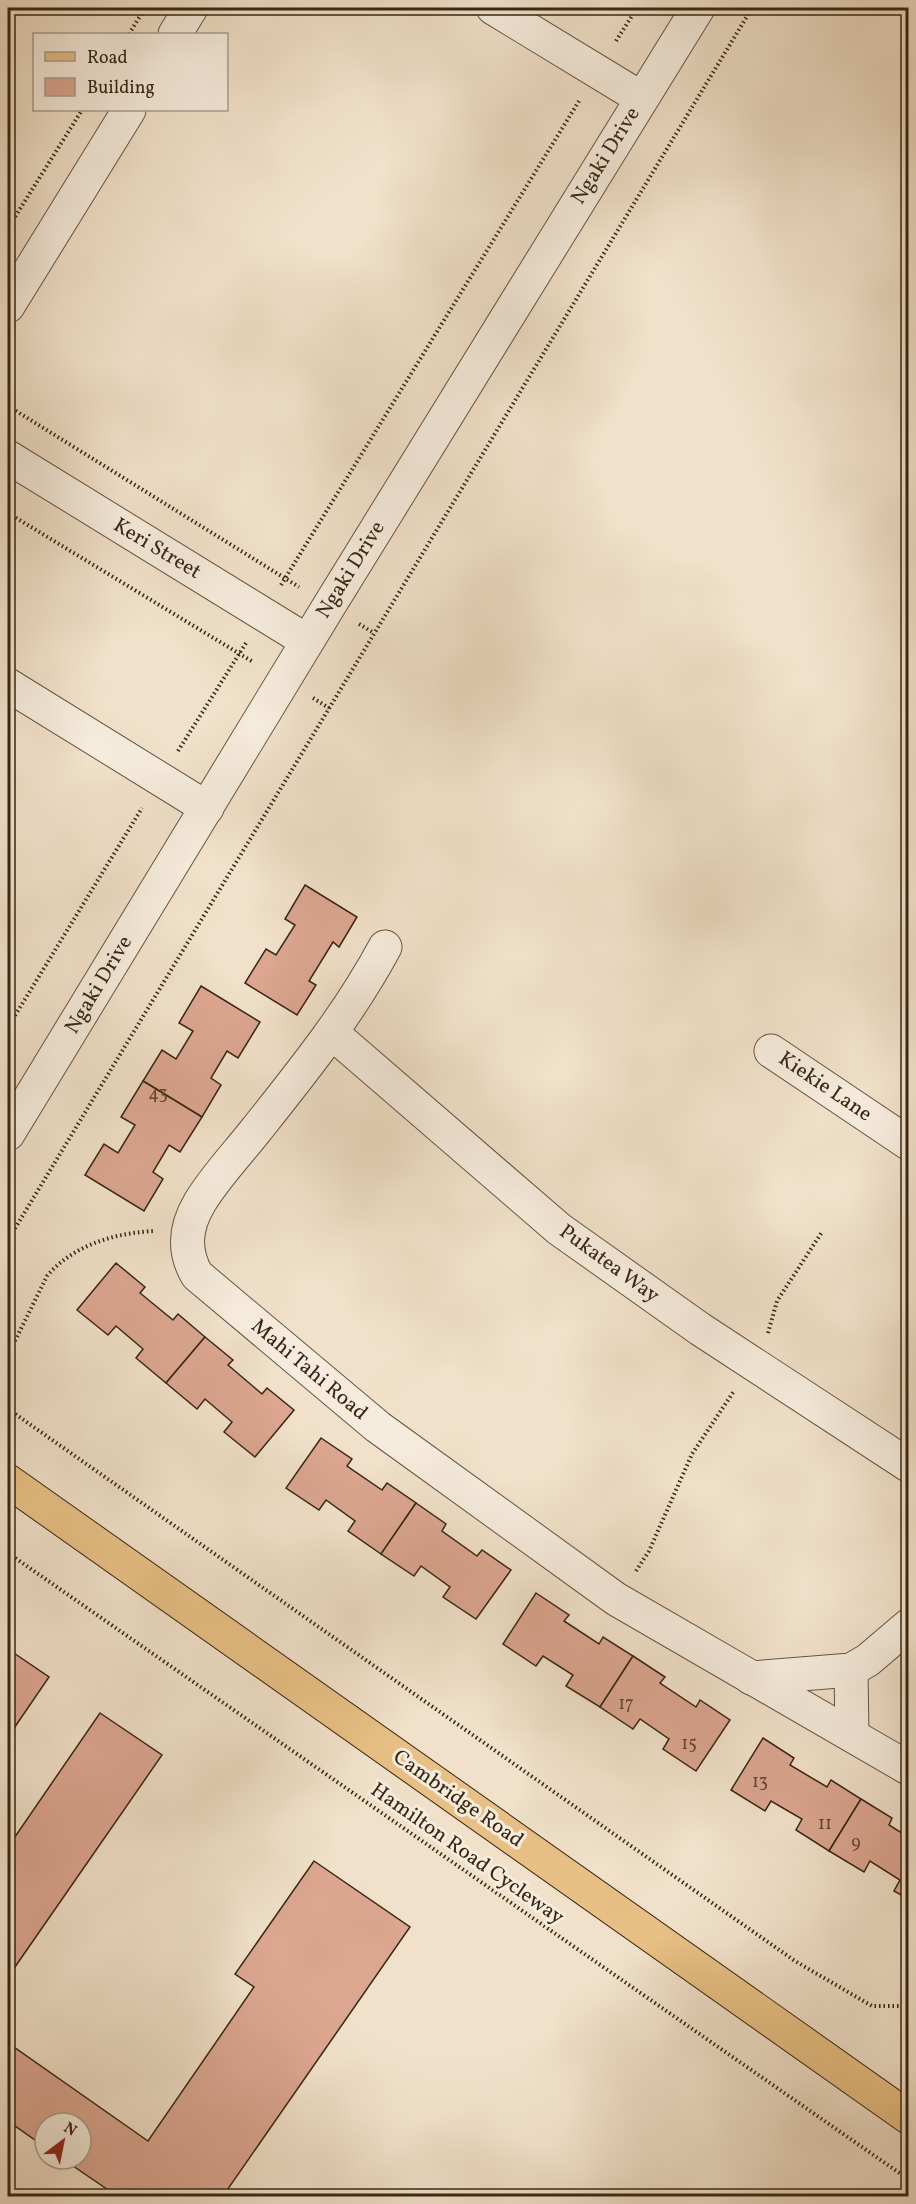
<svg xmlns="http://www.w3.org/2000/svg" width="916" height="2204" font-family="Vollkorn,serif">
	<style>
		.building { fill: #dca691; stroke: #372613; stroke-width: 1.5 }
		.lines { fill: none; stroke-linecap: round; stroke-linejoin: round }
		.minor-casing { stroke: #665541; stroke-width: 35 }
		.major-casing { stroke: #372613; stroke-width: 35 }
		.path { stroke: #372613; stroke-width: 4; stroke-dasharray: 1.5 3; stroke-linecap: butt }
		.minor { stroke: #f6ecdd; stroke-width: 33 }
		.major { stroke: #e8c085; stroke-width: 33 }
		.labels { text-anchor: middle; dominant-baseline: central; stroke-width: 6; stroke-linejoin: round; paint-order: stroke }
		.number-label { font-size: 18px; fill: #604632 }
		.street-label { font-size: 21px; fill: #372613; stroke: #f6ecdd }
	</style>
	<rect width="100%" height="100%" fill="#f1e1ca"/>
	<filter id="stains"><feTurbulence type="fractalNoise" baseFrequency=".00333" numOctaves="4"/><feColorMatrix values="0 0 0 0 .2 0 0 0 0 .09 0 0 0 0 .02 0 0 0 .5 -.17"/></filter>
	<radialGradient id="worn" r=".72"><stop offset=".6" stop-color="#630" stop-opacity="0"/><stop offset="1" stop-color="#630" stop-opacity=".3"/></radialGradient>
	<!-- building -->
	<g class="building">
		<polygon points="305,885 357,917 339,947 333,942 309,981 316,985 297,1015 245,983 266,949 276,955 295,925 285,919"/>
		<polygon points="201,986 260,1022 238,1058 227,1051 211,1078 221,1085 202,1117 143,1081 162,1050 176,1059 193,1031 179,1023"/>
		<polygon points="143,1081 202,1117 180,1152 169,1145 153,1172 163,1179 144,1211 85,1175 104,1144 118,1153 135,1125 121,1117"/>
		<polygon points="116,1263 145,1287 140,1293 173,1320 178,1314 205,1337 166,1383 136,1358 143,1349 116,1326 108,1335 77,1310"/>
		<polygon points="205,1337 233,1360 228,1365 262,1394 267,1388 294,1410 255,1457 224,1432 232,1422 205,1399 197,1409 166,1383"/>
		<polygon points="321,1438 352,1459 347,1466 382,1490 387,1483 416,1503 381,1554 348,1531 355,1521 326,1500 319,1510 286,1488"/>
		<polygon points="416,1503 446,1524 442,1531 477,1556 482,1550 511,1570 476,1619 443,1597 450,1587 421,1566 414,1576 381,1554"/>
		<polygon points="536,1593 569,1615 564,1621 599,1644 603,1637 633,1656 600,1707 566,1686 573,1675 543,1656 536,1666 503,1644"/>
		<polygon points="8,1649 49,1677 8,1737"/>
		<polygon points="633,1656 665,1677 660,1683 696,1707 700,1700 730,1720 696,1771 663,1749 669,1739 640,1719 633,1729 600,1707"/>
		<polygon points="100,1713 162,1755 8,1977 8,1847"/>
		<polygon points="763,1738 794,1758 790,1765 827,1787 831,1780 861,1799 829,1851 796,1830 802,1819 771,1801 765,1811 731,1790"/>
		<polygon points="861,1799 892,1818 889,1825 908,1837 908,1899 894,1891 900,1880 870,1861 864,1872 829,1851"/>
		<polygon points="314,1861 410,1927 223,2196 117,2196 63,2159 81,2159 81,2123 45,2123 45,2147 8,2121 8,2043 148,2141 254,1987 235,1974"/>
	</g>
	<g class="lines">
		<defs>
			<g id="minor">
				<polyline points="493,8 641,98"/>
				<polyline points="175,34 191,8"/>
				<polyline points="8,306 129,110"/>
				<polyline points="8,457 307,641"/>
				<polyline points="8,685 207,808"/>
				<path d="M385,947c-36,67 -82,124 -129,183 -18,23 -41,47 -56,72 -15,25 -17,49 -3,73l181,152 238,172 292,169"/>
				<polyline points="332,1033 559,1229 700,1329 908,1465"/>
				<polyline points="771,1051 908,1143"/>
				<polyline points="8,1134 329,606 698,8"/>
				<polyline points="851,1670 852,1735"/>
				<polyline points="751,1678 851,1670 868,1660 908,1626"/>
			</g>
			<polyline id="major" points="8,1481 908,2117"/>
		</defs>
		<!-- minor casing -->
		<use href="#minor" class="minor-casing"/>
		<!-- major casing -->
		<use href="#major" class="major-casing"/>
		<!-- path -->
		<g class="path">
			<polyline points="129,34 145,8"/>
			<polyline points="616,41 637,8"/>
			<polyline points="8,228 82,110"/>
			<polyline points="8,406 299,587"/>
			<polyline points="8,513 253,662"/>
			<polyline points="281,585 579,101"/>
			<polyline points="359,624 374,633"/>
			<polyline points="313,698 329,708"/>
			<polyline points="178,751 246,643"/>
			<polyline points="8,1027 142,808"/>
			<polyline points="8,1240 752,8"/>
			<polyline points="768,1333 777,1301 822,1232"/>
			<path d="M9,1353l38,-77c26,-31 68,-43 107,-45"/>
			<polyline points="8,1409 795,1961 872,2006 899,2006 908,2003"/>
			<polyline points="8,1553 908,2179"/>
			<polyline points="636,1571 649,1551 692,1454 734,1391"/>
		</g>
		<!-- minor -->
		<use href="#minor" class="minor"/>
		<!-- major -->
		<use href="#major" class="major"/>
	</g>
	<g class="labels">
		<!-- number labels -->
		<g class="number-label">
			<text x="158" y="1094">43</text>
			<text x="626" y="1704">17</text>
			<text x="689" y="1744">15</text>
			<text x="760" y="1782">13</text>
			<text x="825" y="1824">11</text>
			<text x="856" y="1843">9</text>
		</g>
		<!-- street labels -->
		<g class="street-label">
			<text transform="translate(606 156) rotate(-58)">Ngaki Drive</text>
			<text transform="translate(157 549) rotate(31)">Keri Street</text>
			<text transform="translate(351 570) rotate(-58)">Ngaki Drive</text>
			<text transform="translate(99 985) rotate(-59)">Ngaki Drive</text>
			<text transform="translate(825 1087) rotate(34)">Kiekie Lane</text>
			<text transform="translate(609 1264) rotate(36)">Pukatea Way</text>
			<text transform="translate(309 1370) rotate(40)">Mahi Tahi Road</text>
			<text transform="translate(458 1799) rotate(35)">Cambridge Road</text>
			<text transform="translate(467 1854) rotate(35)">Hamilton Road Cycleway</text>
		</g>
	</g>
	<!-- margin -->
	<rect width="916" height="2204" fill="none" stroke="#f1e1ca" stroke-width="30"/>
	<rect x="9" y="9" width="898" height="2186" fill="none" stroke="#372613" stroke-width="3"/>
	<rect x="15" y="15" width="886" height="2174" fill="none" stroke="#372613" stroke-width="1.5"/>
	<!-- legend -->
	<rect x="33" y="33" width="195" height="78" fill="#f6ecdd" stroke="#aa9d8c" stroke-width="1.5"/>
	<rect x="45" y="52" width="30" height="9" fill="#e8c085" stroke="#aa9d8c" stroke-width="1.5"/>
	<text x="87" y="63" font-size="18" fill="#372613">Road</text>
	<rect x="45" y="78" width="30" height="18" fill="#dca691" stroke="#aa9d8c" stroke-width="1.5"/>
	<text x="87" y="93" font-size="18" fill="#372613">Building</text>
	<!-- north arrow -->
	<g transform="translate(63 2141) rotate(32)"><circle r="28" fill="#f6ecdd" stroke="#aa9d8c" stroke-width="1.5"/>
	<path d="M0-4.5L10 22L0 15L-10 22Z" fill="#8f2418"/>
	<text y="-9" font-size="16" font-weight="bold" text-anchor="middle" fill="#372613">N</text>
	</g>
	<rect width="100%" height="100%" filter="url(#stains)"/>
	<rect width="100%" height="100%" fill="url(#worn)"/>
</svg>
